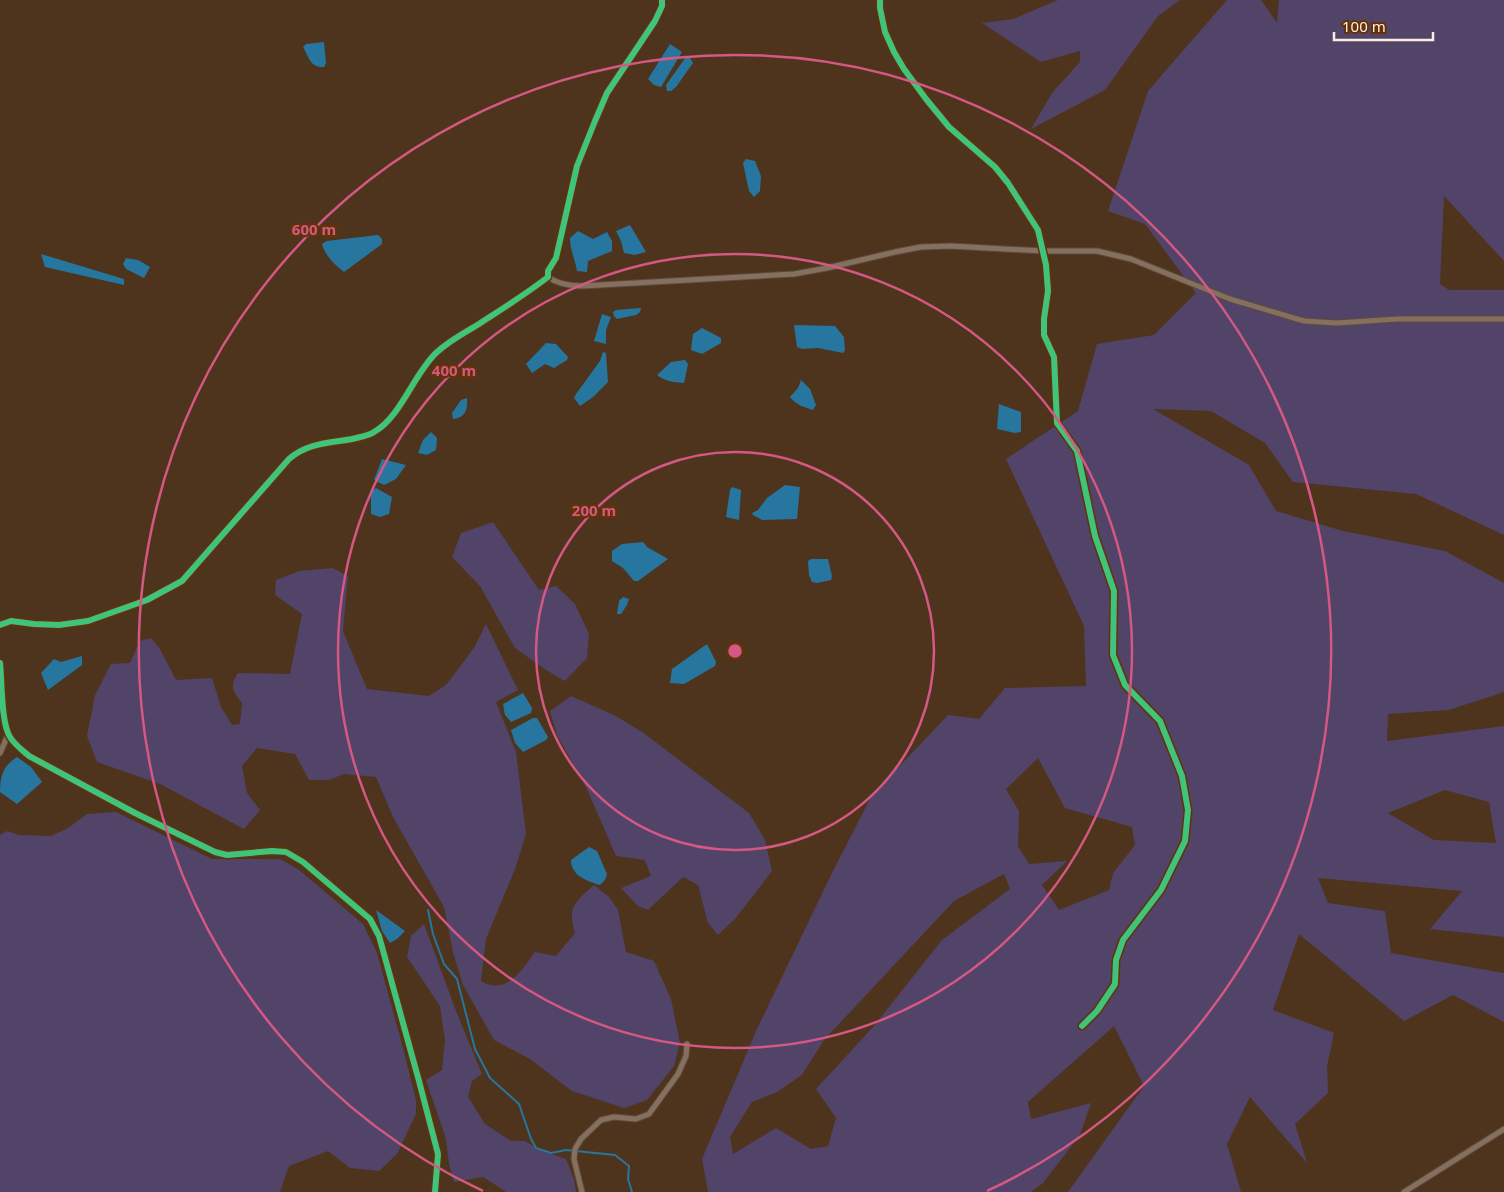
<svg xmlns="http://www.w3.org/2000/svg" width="1504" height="1192" font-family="'Noto Sans',sans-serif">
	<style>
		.green { fill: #524368; fill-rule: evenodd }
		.water { fill: #27769f }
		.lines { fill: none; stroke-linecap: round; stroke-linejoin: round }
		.stream { stroke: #27769f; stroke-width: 2 }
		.minor-casing { stroke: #5e4b3c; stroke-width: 7 }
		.tertiary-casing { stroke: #5e4b3c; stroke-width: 8 }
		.minor { stroke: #85705f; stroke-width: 5 }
		.tertiary { stroke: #85705f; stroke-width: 6 }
		.cycleway-casing { stroke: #633307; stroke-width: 9 }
		.cycleway { stroke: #40c37c; stroke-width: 6 }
		.ring { fill: none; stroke: #d45883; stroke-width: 2.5 }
		.centre { fill: #d45883; stroke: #633307; stroke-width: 2.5 }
		.ring-label { font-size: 15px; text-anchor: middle; font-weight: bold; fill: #d45883; stroke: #633307; stroke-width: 4.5; stroke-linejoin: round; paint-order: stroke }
	</style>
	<rect width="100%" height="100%" fill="#4e341c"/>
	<!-- green -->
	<g class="green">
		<polygon points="1058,0 1180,0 1158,16 1105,90 1031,129 1052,93 1080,62 1080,51 1041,62 982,23 1013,19"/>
		<path d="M1227,0h34l16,23 2,-23h225v261l-60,-65 -4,88 9,6h55v245l-88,-41 -123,-12 -28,-39 -54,-32 -58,-2 96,56 27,46 67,20 102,20 59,32v109l-55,18 -61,4 -1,27 117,-15v211l-74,-8 32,-38 -144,-13 10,25 57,8 6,42 113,20v49l-51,-27 -49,26 -105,-87 -26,76 61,23 -7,33 1,27 -33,31 12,39 -57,-66 -23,47 14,48h-173l76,-106 -30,-60 -86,76 3,17 60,-16 -11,32 -37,48 -12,9h-323l-6,-33 55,-130 74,-154 41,-80 76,-80 31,4 26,-31 81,-2 -2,-60 -78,-167 72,-48 19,-67 57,-9 42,-42 -51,-69 -37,-13 40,-120zM1038,758l27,50 67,19 3,18 -22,28 -4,17 -50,20 -17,-25 25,-24 -38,3 -11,-18 1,-35 -13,-22zM1445,790l44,12 7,41 -62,-3 -46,-27zM1004,874l6,15 -68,51 -69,87 -57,62 20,29 -8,28 -17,3 -35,-21 -43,26 -3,-17 22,-35 25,-10 25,-17 22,-35 130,-139z"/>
		<polygon points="493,522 539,590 556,586 575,604 589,634 587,658 565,681 546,670 515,648 480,586 452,557 461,533"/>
		<path d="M333,568l15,8 -5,55 24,58 62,7 17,-11 28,-37 12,-24 32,66 -22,12 20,50 10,82 -11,35 -29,70 -5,42c25,15 41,-11 54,-29l21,4 19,-23c-8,-26 0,-31 19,-48l15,12 9,13 8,42 28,9 17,38 9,44 -6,23 -27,34 -23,8 -52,-17 -42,-32 -36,-19 -31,-55 -10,-33 -9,-45 -51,-90 -17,-40 -32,-3 -15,6h-20l-14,-26 -38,-6 -15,18 5,27 13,17 -16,19 -84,-45 -63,-22 -10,-26 8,-41 16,-31 19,-1 10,-22 11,-3 9,11 16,31 36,-2 9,29 11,18 8,-1 2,-21c-9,-12 -13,-16 -4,-30l52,1 12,-60 -27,-19 1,-15 23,-9z"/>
		<polygon points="571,696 616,716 645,734 749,813 765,840 772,871 735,919 718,935 708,923 698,885 683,877 648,910 638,906 621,888 651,876 645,860 616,856 587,789 557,735 550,711"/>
		<polygon points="116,812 212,859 280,859 298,869 363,924 377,953 402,1044 416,1100 416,1114 397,1154 379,1171 350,1168 328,1151 289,1166 280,1192 0,1192 0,835 7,831 19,835 51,836 68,828 87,814"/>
		<polygon points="424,924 456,1011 482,1074 472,1081 468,1097 485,1124 511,1141 525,1141 542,1151 566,1159 574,1179 576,1192 505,1192 505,1191 483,1177 454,1182 449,1164 446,1139 426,1080 442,1070 445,1040 440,1006 407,957 411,936"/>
	</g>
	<!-- water -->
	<g class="water">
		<path d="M324,42l2,21 -2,4c-14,1 -15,-10 -21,-20l3,-3z"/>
		<polygon points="670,44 682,52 661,87 654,85 648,79"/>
		<polygon points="686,57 690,58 693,63 676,87 671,91 667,91 666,85"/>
		<polygon points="746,159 755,161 761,176 760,191 754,197 749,191 743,163"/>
		<polygon points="630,225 646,252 635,255 624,253 621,241 616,231"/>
		<path d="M578,231l15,8 14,-7 5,9v10l-24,10 -1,11 -10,-1c-2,-13 -7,-20 -7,-33z"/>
		<path d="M378,235l4,4v5l-38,28c-11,-9 -18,-15 -22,-28l5,-3z"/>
		<polygon points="41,254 124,279 124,285 45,267"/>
		<polygon points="126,258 138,260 150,267 144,278 126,269 123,264"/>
		<polygon points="641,308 640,312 636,315 617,319 614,316 613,312 616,310"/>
		<polygon points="602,314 611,317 606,330 606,344 594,341"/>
		<polygon points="794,325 835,326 844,337 845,350 843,353 818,348 802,349 797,347"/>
		<polygon points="702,328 721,338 721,343 702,354 691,350 693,334"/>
		<polygon points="546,343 556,344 568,357 567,360 554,368 545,364 532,373 526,364"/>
		<polygon points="603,352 606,353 608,382 593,397 580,406 574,398 576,394 600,361"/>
		<path d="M685,360l3,4 -4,19c-10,-1 -18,-1 -27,-8l14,-13z"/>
		<path d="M801,380l9,9 6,16 -3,5c-9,-3 -17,-5 -23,-13l8,-9z"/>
		<path d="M467,398c1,12 -2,20 -14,21l-1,-6 9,-13z"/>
		<polygon points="999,404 1021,412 1021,432 1015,433 997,429"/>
		<polygon points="431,432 437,438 436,450 427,455 418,453 423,440"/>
		<polygon points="382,459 406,465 396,479 384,485 374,480"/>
		<polygon points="785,485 800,487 797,519 762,520 753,515 752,513 758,510 767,498"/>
		<polygon points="732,487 741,490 739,520 726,517 730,490"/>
		<polygon points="376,488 392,497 389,514 380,517 371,514 371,491"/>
		<polygon points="643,542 647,547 668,559 638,581 634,581 623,568 612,561 612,551 622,544"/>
		<polygon points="811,559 828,559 832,576 831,580 817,583 812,582 809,575 808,561"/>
		<polygon points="623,597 629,599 627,605 621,614 617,614 619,601"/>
		<polygon points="707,644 716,662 715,666 684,684 670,683 672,669"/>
		<polygon points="82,656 82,665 48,690 41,673 54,659 61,662"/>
		<polygon points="523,693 532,708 531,713 511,722 505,715 503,704"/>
		<polygon points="533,718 537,718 548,737 546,740 523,752 515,743 511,730"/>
		<path d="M17,757l14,10 11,15 -25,22 -17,-12c0,-16 3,-26 17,-35z"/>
		<path d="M589,847l8,4 10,23 -2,6 -5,5c-13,-4 -29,-9 -29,-25z"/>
		<polygon points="376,910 405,931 397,939 390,943 382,931"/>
	</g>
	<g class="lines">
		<!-- stream -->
		<polyline class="stream" points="428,910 433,934 444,964 457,979 475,1049 490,1078 519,1104 531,1139 536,1148 551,1153 566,1150 615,1155 629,1166 628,1179 632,1192"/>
		<defs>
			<g id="minor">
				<polyline points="880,0 880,8 885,32 894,52 904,69 926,99 949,127 995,167 1008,183 1038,230 1046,265 1048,291 1044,319 1044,335 1054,357 1057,423 1077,451 1095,536 1114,591 1113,655 1125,685 1160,721 1182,776 1188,810 1185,841 1161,890 1123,940 1116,960 1115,984 1097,1011 1082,1026"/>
				<path d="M548,277c10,7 22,9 34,9l212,-12 33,-6 68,-16 26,-5 30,-1 92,5h54l34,8 99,40 74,22 33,2 60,-4h107"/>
				<path d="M0,625l11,-4 23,3 25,1 29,-4 59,-21 35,-19 107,-122c18,-16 40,-16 63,-20 8,-2 16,-3 22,-7 27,-15 40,-59 63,-80 13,-12 27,-19 42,-28 23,-15 47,-30 69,-47v-6l8,-13 21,-92 18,-45 12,-28 48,-72 7,-15v-6"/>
				<polyline points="0,753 8,735"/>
				<polyline points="582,1192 574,1159 575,1149 581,1139 601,1120 614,1117 636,1119 649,1114 678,1074 686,1056 687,1044"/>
				<polyline points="1404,1192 1504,1129"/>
			</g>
			<path id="tertiary" d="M0,663c2,18 1,60 10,74 5,8 12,13 19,19l106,57 80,39 12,3 45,-4 14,1 17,10 67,57 9,17 40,145 19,73 -3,38"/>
		</defs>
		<!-- minor casing -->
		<use href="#minor" class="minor-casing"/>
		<!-- tertiary casing -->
		<use href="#tertiary" class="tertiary-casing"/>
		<!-- minor -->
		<use href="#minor" class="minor"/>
		<!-- tertiary -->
		<use href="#tertiary" class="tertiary"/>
		<defs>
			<g id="cycleway">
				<polyline points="880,0 880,8 885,32 894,52 904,69 926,99 949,127 995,167 1008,183 1038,230 1046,265 1048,291 1044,319 1044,335 1054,357 1057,423 1077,451 1095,536 1114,591 1113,655 1125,685 1160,721 1182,776 1188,810 1185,841 1161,890 1123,940 1116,960 1115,984 1097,1011 1082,1026"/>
				<path d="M0,625l11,-4 23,3 25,1 29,-4 59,-21 35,-19 107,-122c18,-16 40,-16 63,-20 8,-2 16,-3 22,-7 27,-15 40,-59 63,-80 13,-12 27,-19 42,-28 23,-15 47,-30 69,-47v-6l8,-13 21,-92 18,-45 12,-28 48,-72 7,-15v-6"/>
				<path d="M0,663c2,18 1,60 10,74 5,8 12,13 19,19l106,57 80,39 12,3 45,-4 14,1 17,10 67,57 9,17 40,145 19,73 -3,38"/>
			</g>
		</defs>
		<!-- cycleway casing -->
		<use href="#cycleway" class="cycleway-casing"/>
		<!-- cycleway -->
		<use href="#cycleway" class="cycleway"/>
	</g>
	<!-- distance rings -->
	<g class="ring">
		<circle cx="735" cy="651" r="199"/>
		<circle cx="735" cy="651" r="397"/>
		<path d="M483 1191A596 596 0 1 1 987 1191"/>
	</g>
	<circle cx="735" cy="651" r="8" class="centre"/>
	<g class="ring-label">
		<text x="314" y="235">600 m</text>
		<text x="454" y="376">400 m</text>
		<text x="594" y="516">200 m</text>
	</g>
	<!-- scale -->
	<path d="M1334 32v8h99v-8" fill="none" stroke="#feecdf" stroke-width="2.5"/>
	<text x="1342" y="32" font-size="15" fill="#feecdf" stroke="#633307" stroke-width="4" paint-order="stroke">100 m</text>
</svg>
